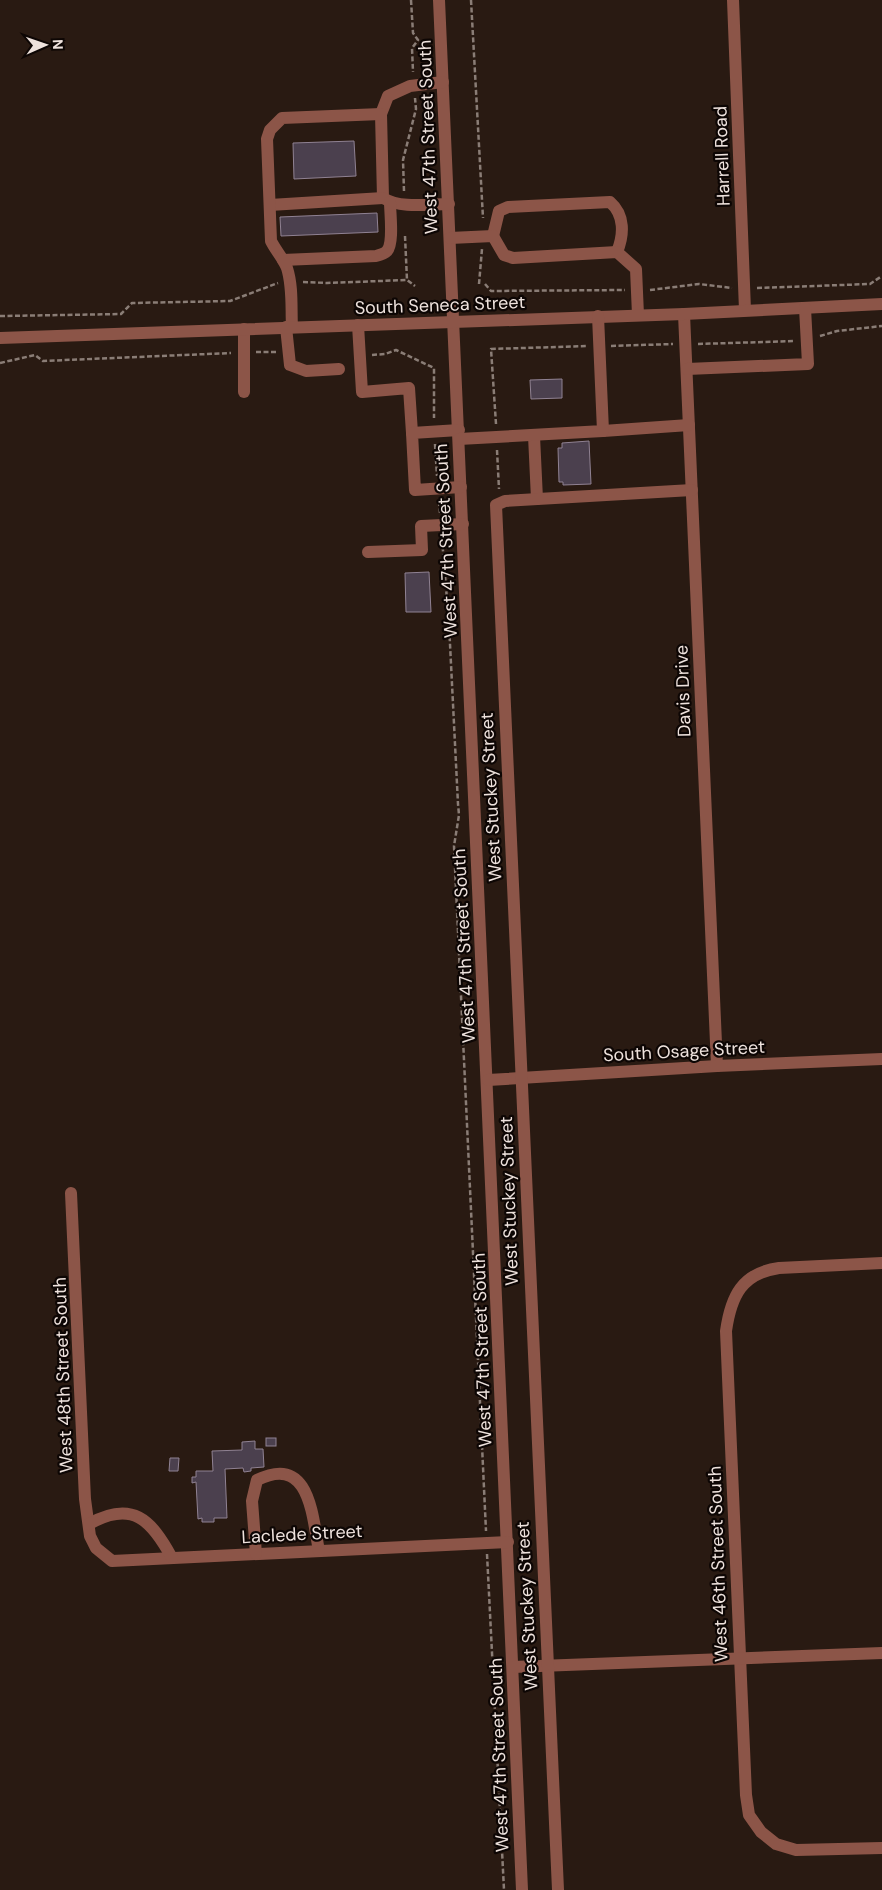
<svg xmlns="http://www.w3.org/2000/svg" width="882" height="1890" font-family="'DM Sans',sans-serif">
	<style>
		.building { fill: #4b404e; stroke: #908293 }
		.lines { fill: none; stroke-linecap: round; stroke-linejoin: round }
		.path { stroke: #8a7d76; stroke-width: 2.5; stroke-dasharray: 5 2.5; stroke-linecap: butt }
		.minor { stroke: #8c5548; stroke-width: 12 }
		.labels { text-anchor: middle; dominant-baseline: central; stroke-width: 4.5; stroke-linejoin: round; paint-order: stroke }
		.street-label { font-size: 18px; fill: #eee2dd; stroke: #0d0604 }
	</style>
	<rect width="100%" height="100%" fill="#291a12"/>
	<!-- building -->
	<g class="building">
		<polygon points="354,141 356,176 294,179 293,143"/>
		<polygon points="377,213 378,232 281,236 280,217"/>
		<polygon points="562,379 562,398 531,399 530,380"/>
		<polygon points="589,441 591,484 563,485 563,482 559,482 558,448 562,448 562,443"/>
		<polygon points="429,572 431,612 406,612 405,573"/>
		<rect x="266" y="1438" width="10" height="8"/>
		<polygon points="255,1441 255,1449 263,1449 264,1467 251,1468 251,1471 244,1472 243,1468 225,1469 227,1518 214,1518 214,1522 202,1522 202,1518 198,1519 196,1482 192,1483 192,1477 196,1477 196,1471 213,1471 212,1451 242,1450 242,1442"/>
		<polygon points="170,1458 179,1458 178,1471 169,1471"/>
	</g>
	<g class="lines">
		<!-- path -->
		<g class="path">
			<polyline points="411,0 413,33 418,40 412,48 413,72"/>
			<polyline points="471,0 483,218"/>
			<polyline points="404,191 403,160 416,109 415,98"/>
			<polyline points="405,236 407,280"/>
			<polyline points="303,282 327,283 407,280 415,286"/>
			<polyline points="479,284 482,249"/>
			<polyline points="485,284 491,291 625,290"/>
			<polyline points="757,288 870,284 882,276"/>
			<polyline points="650,290 699,284 732,288"/>
			<polyline points="0,316 121,314 132,303 230,301 278,283"/>
			<polyline points="820,336 837,331 882,326"/>
			<polyline points="698,344 795,341"/>
			<polyline points="611,346 673,344"/>
			<polyline points="256,352 276,352"/>
			<polyline points="372,355 385,354 396,350 434,368 434,418"/>
			<polyline points="0,363 35,355 43,361 231,353"/>
			<polyline points="496,424 491,349 588,346"/>
			<polyline points="435,444 437,476"/>
			<polyline points="497,450 499,489"/>
			<polyline points="439,501 440,513"/>
			<polyline points="442,539 449,624 458,804 459,815 454,846 486,1531"/>
			<polyline points="487,1554 504,1890"/>
		</g>
		<!-- minor -->
		<g class="minor">
			<polyline points="439,0 522,1890"/>
			<polyline points="733,0 745,310"/>
			<path d="M443,82l-33,4 -22,10 -7,18 2,84c18,11 46,6 66,6"/>
			<polyline points="270,205 383,198"/>
			<path d="M493,236l6,-25 9,-4 102,-5c15,13 14,33 7,50"/>
			<polyline points="450,238 493,236 504,255 513,258 617,252 636,269 638,315"/>
			<path d="M283,260l93,-4c4,-1 8,-2 11,-5 7,-8 3,-38 3,-49"/>
			<polyline points="684,314 717,1066"/>
			<polyline points="358,325 362,392 409,388 412,433"/>
			<polyline points="286,327 290,365 306,371 339,369"/>
			<path d="M292,327c-1,-19 1,-40 -5,-59 -4,-10 -11,-17 -16,-27l-4,-102 3,-9 12,-12 99,-4"/>
			<polyline points="244,329 244,392"/>
			<polyline points="0,338 684,314 882,304"/>
			<polyline points="687,369 808,364 805,308"/>
			<polyline points="459,430 412,433 415,490 461,487"/>
			<polyline points="603,431 689,425"/>
			<polyline points="534,436 537,499"/>
			<polyline points="459,439 603,431 598,316"/>
			<polyline points="368,552 422,550 421,526 463,524"/>
			<polyline points="488,1080 717,1066 882,1059"/>
			<polyline points="71,1193 85,1499 90,1536 96,1548 112,1561 508,1542"/>
			<path d="M882,1263l-103,5c-37,5 -48,28 -53,63l20,464 3,20 12,17 15,12 20,6 86,-2"/>
			<path d="M89,1524c43,-24 62,-5 83,34"/>
			<path d="M256,1554l-4,-53 5,-21c53,-26 55,35 62,71"/>
			<polyline points="513,1667 882,1653"/>
			<polyline points="558,1890 496,505 505,501 692,490"/>
		</g>
	</g>
	<g class="labels">
		<!-- street labels -->
		<g class="street-label">
			<text transform="translate(428 137) rotate(-92)">West 47th Street South</text>
			<text transform="translate(722 156) rotate(-92)">Harrell Road</text>
			<text transform="translate(440 305) rotate(-2)">South Seneca Street</text>
			<text transform="translate(446 541) rotate(-93)">West 47th Street South</text>
			<text transform="translate(683 691) rotate(-92)">Davis Drive</text>
			<text transform="translate(491 797) rotate(-93)">West Stuckey Street</text>
			<text transform="translate(464 946) rotate(-93)">West 47th Street South</text>
			<text transform="translate(684 1051) rotate(-3)">South Osage Street</text>
			<text transform="translate(509 1201) rotate(-92)">West Stuckey Street</text>
			<text transform="translate(482 1350) rotate(-92)">West 47th Street South</text>
			<text transform="translate(63 1375) rotate(-92)">West 48th Street South</text>
			<text transform="translate(302 1534) rotate(-3)">Laclede Street</text>
			<text transform="translate(718 1564) rotate(-92)">West 46th Street South</text>
			<text transform="translate(527 1606) rotate(-93)">West Stuckey Street</text>
			<text transform="translate(499 1755) rotate(-92)">West 47th Street South</text>
		</g>
	</g>
	<!-- north arrow -->
	<g transform="translate(45 45) rotate(88)" stroke="#0d0604" stroke-width="4" paint-order="stroke">
	<path d="M0-4L9 19L0 12L-9 19Z" fill="#eee2dd"/>
	<text y="-8" font-size="14" font-weight="bold" text-anchor="middle" fill="#eee2dd">N</text>
	</g>
</svg>
